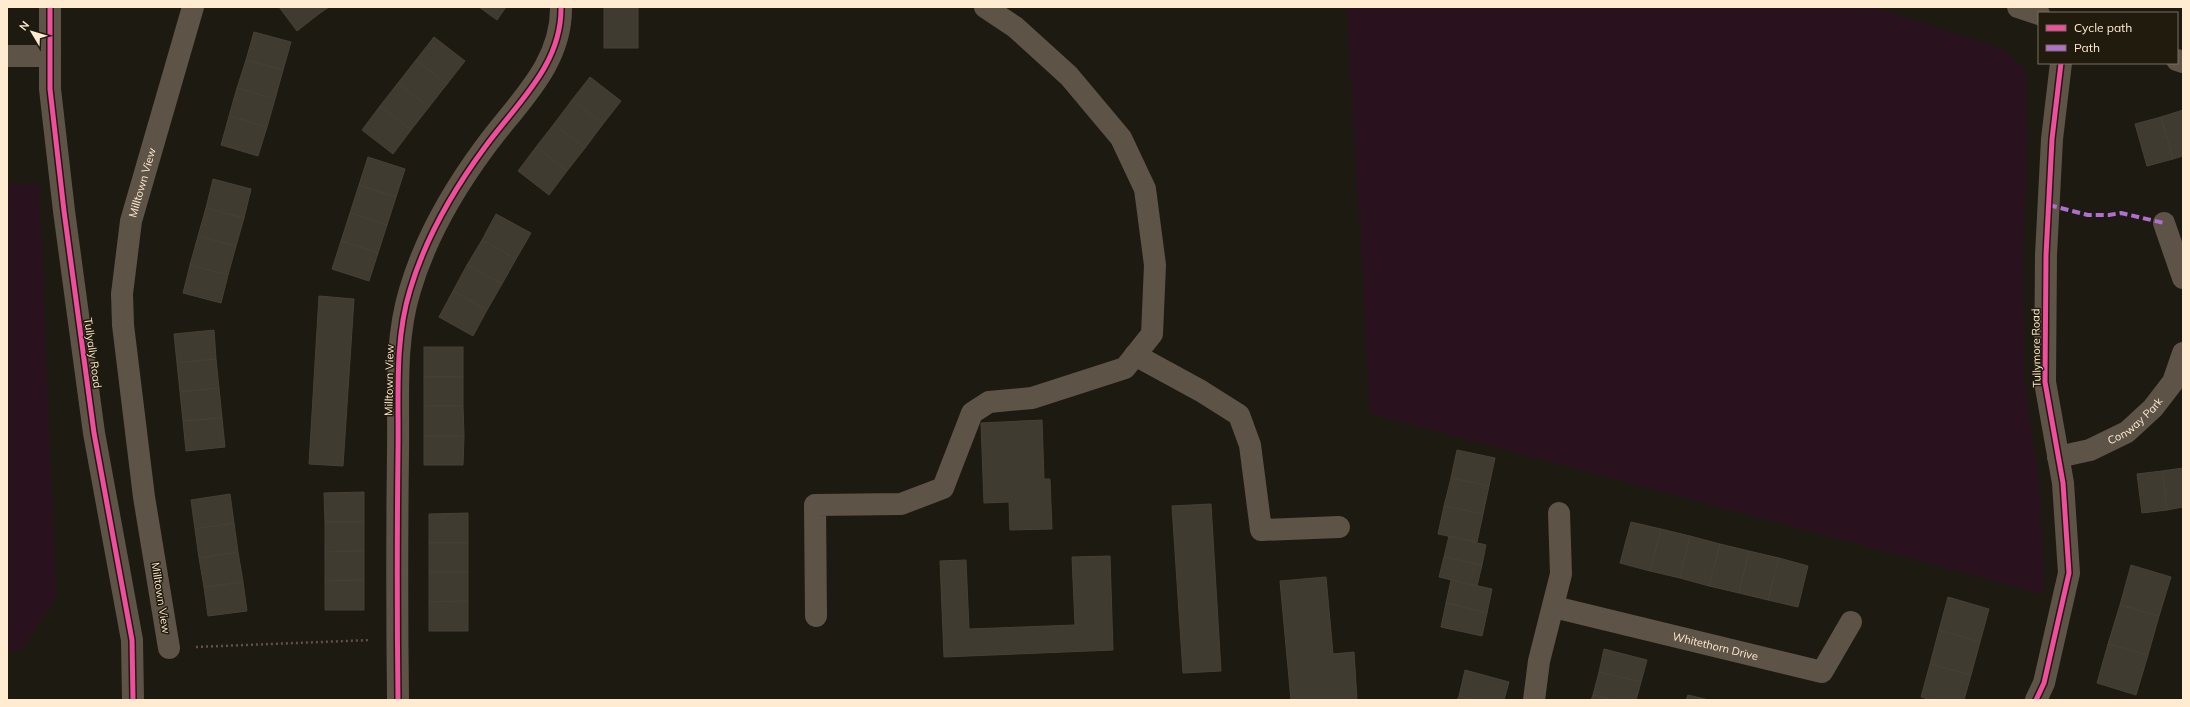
<svg xmlns="http://www.w3.org/2000/svg" width="2190" height="707" font-family="Mulish,sans-serif">
	<style>
		.green { fill: #29121e }
		.building { fill: #3f3b30; stroke: #474134 }
		.lines { fill: none; stroke-linecap: round; stroke-linejoin: round }
		.path { stroke: #624f4e; stroke-width: 2.5; stroke-dasharray: 2 3; stroke-linecap: butt }
		.minor { stroke: #5e5347; stroke-width: 22 }
		.quiet { stroke: #b36fd0; stroke-width: 4; stroke-dasharray: 8 4; stroke-linecap: butt }
		.cycleway-casing { stroke: #211b0e; stroke-width: 8 }
		.cycleway { stroke: #ef4d9e; stroke-width: 5 }
		.labels { text-anchor: middle; dominant-baseline: central; stroke-width: 3; stroke-linejoin: round; paint-order: stroke }
		.street-label { font-size: 11px; fill: #feebd0; stroke: #211b0e }
	</style>
	<rect width="100%" height="100%" fill="#1d1a12"/>
	<!-- green -->
	<g class="green">
		<polygon points="1347,7 1873,7 2003,49 2025,69 2027,140 2023,253 2024,381 2039,482 2044,594 1370,413"/>
		<polygon points="7,184 39,184 56,598 22,649 7,651"/>
	</g>
	<!-- building -->
	<g class="building">
		<polygon points="279,7 316,7 320,13 297,31"/>
		<polygon points="316,7 329,7 320,13"/>
		<polygon points="479,7 506,7 497,20"/>
		<rect x="604" y="7" width="34" height="41"/>
		<polygon points="254,32 291,42 283,70 246,60"/>
		<polygon points="434,37 465,61 447,84 416,60"/>
		<polygon points="246,60 283,70 275,99 237,88"/>
		<polygon points="416,60 447,84 429,107 398,83"/>
		<polygon points="590,77 621,101 603,124 572,100"/>
		<polygon points="398,83 429,107 411,130 380,106"/>
		<polygon points="237,88 275,99 267,127 229,116"/>
		<polygon points="572,100 603,124 585,148 554,124"/>
		<polygon points="380,106 411,130 393,154 362,130"/>
		<polygon points="2183,110 2183,156 2173,159 2161,117"/>
		<polygon points="229,116 267,127 258,156 221,145"/>
		<polygon points="2161,117 2173,159 2147,166 2135,124"/>
		<polygon points="554,124 585,148 567,171 536,147"/>
		<polygon points="536,147 567,171 549,195 518,171"/>
		<polygon points="368,157 405,169 396,197 359,185"/>
		<polygon points="213,179 251,189 244,218 206,208"/>
		<polygon points="359,185 396,197 387,225 350,213"/>
		<polygon points="206,208 244,218 236,246 198,236"/>
		<polygon points="350,213 387,225 378,253 341,241"/>
		<polygon points="496,214 531,233 516,259 482,240"/>
		<polygon points="198,236 236,246 228,275 190,265"/>
		<polygon points="482,240 516,259 502,284 467,265"/>
		<polygon points="341,241 378,253 369,281 332,269"/>
		<polygon points="190,265 228,275 221,303 183,293"/>
		<polygon points="467,265 502,284 487,310 453,291"/>
		<polygon points="453,291 487,310 473,336 439,317"/>
		<polygon points="319,296 354,299 343,466 309,464"/>
		<polygon points="214,330 216,359 177,363 174,334"/>
		<rect x="424" y="347" width="39" height="30"/>
		<polygon points="216,359 219,388 180,392 177,363"/>
		<rect x="424" y="377" width="39" height="29"/>
		<polygon points="219,388 222,418 183,421 180,392"/>
		<polygon points="424,406 463,406 464,436 424,436"/>
		<polygon points="222,418 225,447 186,451 183,421"/>
		<polygon points="1042,420 1044,479 1050,479 1052,529 1010,530 1009,502 984,503 981,423"/>
		<polygon points="424,436 464,436 463,465 424,465"/>
		<polygon points="1457,450 1495,458 1489,486 1451,478"/>
		<polygon points="2183,468 2183,507 2167,510 2162,471"/>
		<polygon points="2162,471 2167,510 2142,513 2137,474"/>
		<polygon points="1451,478 1489,486 1483,514 1444,506"/>
		<polygon points="364,492 364,522 325,522 324,493"/>
		<polygon points="230,494 234,523 195,529 191,500"/>
		<polygon points="1211,504 1221,671 1183,673 1172,506"/>
		<polygon points="1444,506 1483,514 1477,542 1438,534"/>
		<polygon points="468,513 468,543 429,543 429,514"/>
		<polygon points="325,522 364,522 364,551 325,552"/>
		<polygon points="1631,522 1661,529 1650,571 1620,563"/>
		<polygon points="234,523 238,552 199,558 195,529"/>
		<polygon points="1661,529 1690,536 1680,578 1650,571"/>
		<polygon points="1449,536 1486,545 1482,565 1444,557"/>
		<polygon points="1690,536 1720,544 1709,586 1680,578"/>
		<rect x="429" y="543" width="39" height="29"/>
		<polygon points="1720,544 1749,551 1739,593 1709,586"/>
		<polygon points="364,551 364,580 325,581 325,552"/>
		<polygon points="1749,551 1779,558 1768,600 1739,593"/>
		<polygon points="238,552 243,582 204,587 199,558"/>
		<polygon points="1110,556 1113,650 944,657 940,561 966,560 969,629 1075,625 1072,557"/>
		<polygon points="1444,557 1482,565 1477,586 1439,577"/>
		<polygon points="1779,558 1808,566 1798,607 1768,600"/>
		<polygon points="2131,565 2171,577 2159,616 2120,605"/>
		<polygon points="429,572 468,572 468,601 429,602"/>
		<polygon points="1326,577 1333,654 1354,652 1357,700 1291,700 1280,581"/>
		<polygon points="364,580 364,610 325,610 325,581"/>
		<polygon points="1451,580 1492,589 1487,613 1446,603"/>
		<polygon points="243,582 247,611 208,616 204,587"/>
		<polygon points="1948,597 1989,609 1980,642 1939,630"/>
		<polygon points="468,601 468,631 429,631 429,602"/>
		<polygon points="1446,603 1487,613 1482,636 1441,627"/>
		<polygon points="2120,605 2159,616 2148,655 2108,644"/>
		<polygon points="1939,630 1980,642 1971,675 1930,664"/>
		<polygon points="2108,644 2148,655 2136,695 2097,683"/>
		<polygon points="1604,649 1647,660 1641,682 1599,672"/>
		<polygon points="1930,664 1971,675 1964,700 1932,700 1921,697"/>
		<polygon points="1465,670 1509,682 1504,700 1474,700 1459,696"/>
		<polygon points="1599,672 1641,682 1636,700 1614,700 1593,695"/>
		<polygon points="1593,695 1614,700 1591,700"/>
		<polygon points="1688,695 1709,700 1686,700"/>
		<polygon points="1459,696 1474,700 1457,700"/>
	</g>
	<g class="lines">
		<!-- path -->
		<polyline class="path" points="196,647 371,640"/>
		<!-- minor -->
		<g class="minor">
			<polyline points="50,7 50,89 64,211 94,433 132,640 133,700"/>
			<polyline points="2018,7 2039,14"/>
			<polyline points="7,56 49,56"/>
			<polyline points="2177,60 2183,62"/>
			<polyline points="2164,223 2183,278"/>
			<polyline points="1135,355 1201,391 1239,415 1250,445 1261,530 1339,527"/>
			<path id="s1" d="M2058,457l32,-7 37,-18 26,-24 20,-26 10,-29"/>
			<path id="s2" d="M1554,607l268,65 29,-50"/>
			<polyline points="816,616 815,505 901,504 943,488 972,413 989,402 1032,398 1125,368 1152,334 1155,265 1145,189 1121,138 1069,76 1015,27 985,7"/>
			<path id="s3" d="M169,648l-25,-151 -21,-172 -1,-31 9,-73 62,-214"/>
			<path d="M398,700c-1,-83 -1,-165 0,-248 1,-54 -4,-110 12,-162 15,-51 44,-101 75,-143 32,-44 77,-82 76,-140"/>
			<polyline points="1534,700 1539,661 1561,574 1559,513"/>
			<polyline points="2036,700 2044,683 2069,573 2063,483 2045,382 2046,255 2052,139 2061,63"/>
		</g>
		<!-- quiet -->
		<polyline class="quiet" points="2049,205 2088,215 2109,215 2121,213 2164,223"/>
		<defs>
			<g id="cycleway">
				<polyline points="50,7 50,89 64,211 94,433 132,640 133,700"/>
				<path d="M398,700c-1,-83 -1,-165 0,-248 1,-54 -4,-110 12,-162 15,-51 44,-101 75,-143 32,-44 77,-82 76,-140"/>
				<polyline points="2036,700 2044,683 2069,573 2063,483 2045,382 2046,255 2052,139 2061,63"/>
			</g>
		</defs>
		<!-- cycleway casing -->
		<use href="#cycleway" class="cycleway-casing"/>
		<!-- cycleway -->
		<use href="#cycleway" class="cycleway"/>
	</g>
	<g class="labels">
		<!-- street labels -->
		<g class="street-label">
			<text stroke="none"><textPath href="#s3" startOffset="471">Milltown View</textPath></text>
			<text transform="translate(2036 348) rotate(-91)">Tullymore Road</text>
			<text transform="translate(93 353) rotate(82)">Tullyally Road</text>
			<text transform="translate(389 380) rotate(-89)">Milltown View</text>
			<text stroke="none"><textPath href="#s1" startOffset="87">Conway Park</textPath></text>
			<text transform="translate(161 598) rotate(81)">Milltown View</text>
			<text stroke="none"><textPath href="#s2" startOffset="166">Whitethorn Drive</textPath></text>
		</g>
	</g>
	<!-- border -->
	<rect width="2190" height="707" fill="none" stroke="#feebd0" stroke-width="16"/>
	<!-- legend -->
	<rect x="2038" y="12" width="140" height="52" fill="#211b0e" stroke="#796e5c"/>
	<rect x="2046" y="25" width="20" height="6" fill="#ef4d9e" stroke="#796e5c"/>
	<text x="2074" y="32" font-size="12" fill="#feebd0">Cycle path</text>
	<rect x="2046" y="45" width="20" height="6" fill="#b36fd0" stroke="#796e5c"/>
	<text x="2074" y="52" font-size="12" fill="#feebd0">Path</text>
	<!-- north arrow -->
	<g transform="translate(32 32) rotate(308)" stroke="#211b0e" stroke-width="3" paint-order="stroke">
	<path d="M0-3L7 15L0 10L-7 15Z" fill="#feebd0"/>
	<text y="-6" font-size="11" font-weight="bold" text-anchor="middle" fill="#feebd0">N</text>
	</g>
</svg>
